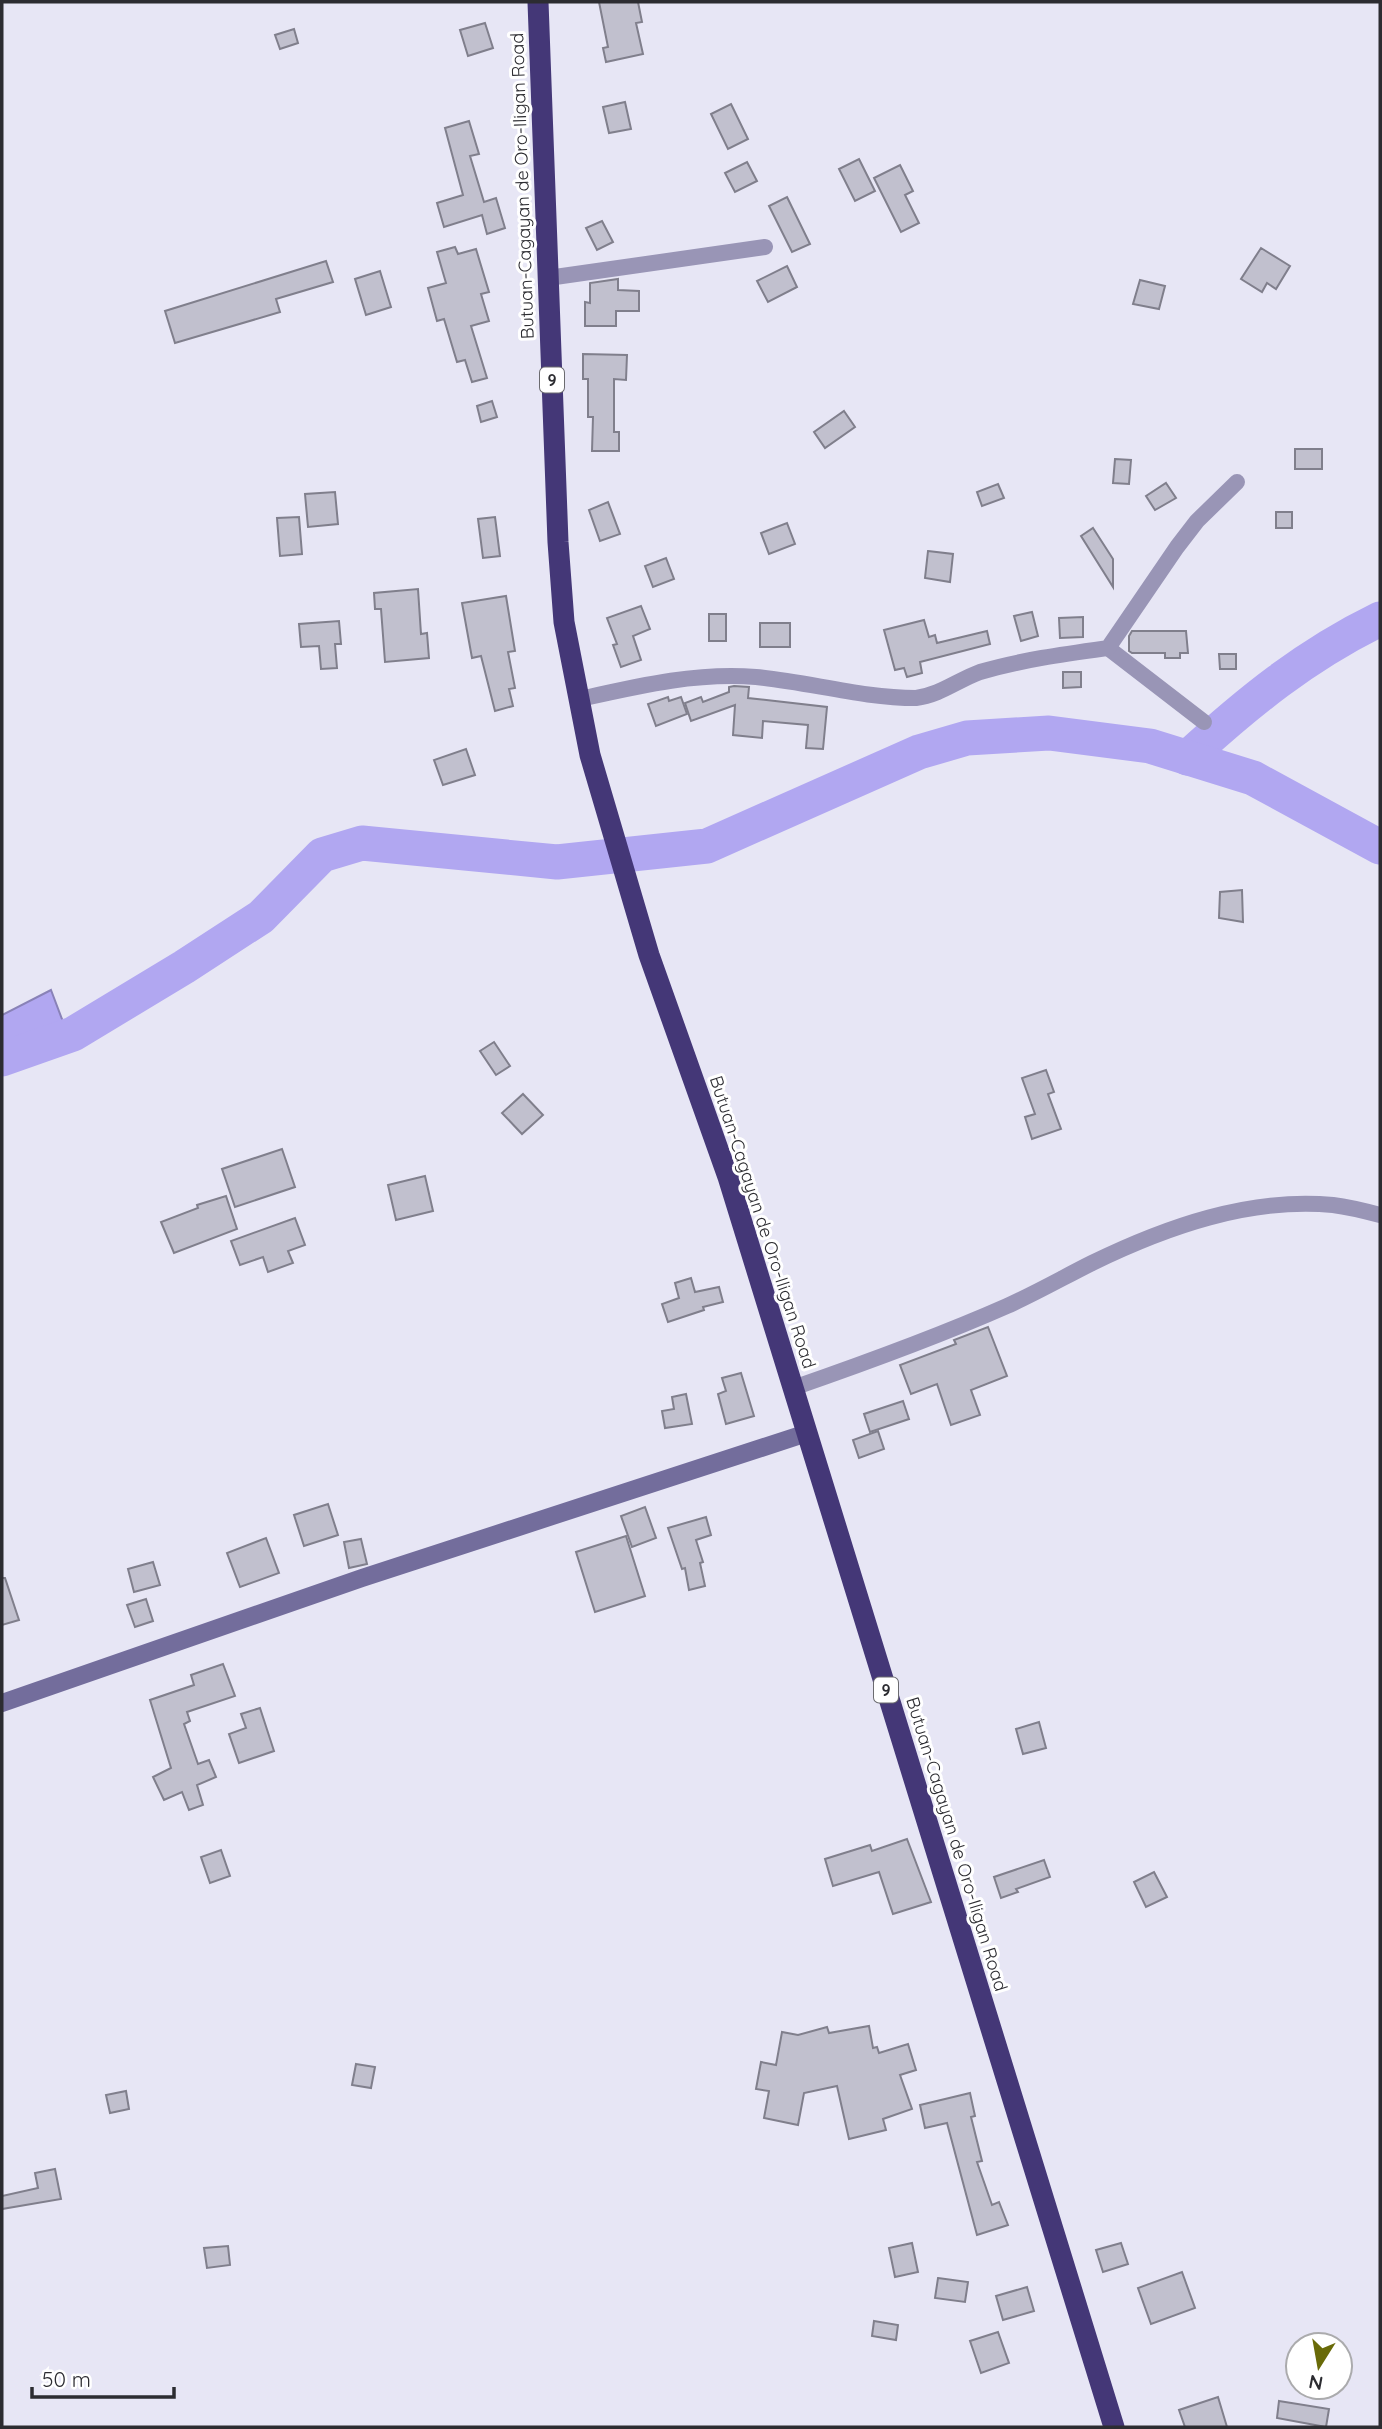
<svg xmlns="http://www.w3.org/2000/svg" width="1382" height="2429" font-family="Quicksand,sans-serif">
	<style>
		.water { fill: #b1a7f1; stroke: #8982b7; stroke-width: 2 }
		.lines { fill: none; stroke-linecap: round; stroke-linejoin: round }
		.river { stroke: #b1a7f1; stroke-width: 35 }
		.building { fill: #c1c0ce; stroke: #807f8c; stroke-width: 2 }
		.street { stroke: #9995b6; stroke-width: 16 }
		.secondary { stroke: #736d9c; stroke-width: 18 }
		.highway { stroke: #443777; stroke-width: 21 }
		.labels { text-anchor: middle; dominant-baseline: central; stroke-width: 6; stroke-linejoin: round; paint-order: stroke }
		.shield { fill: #fff; stroke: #6b6b6f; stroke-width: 2 }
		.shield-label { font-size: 16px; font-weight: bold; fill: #2c2c31 }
		.street-label { font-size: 18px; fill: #2c2c31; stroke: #fff }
	</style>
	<rect width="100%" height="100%" fill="#e7e6f5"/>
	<!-- water -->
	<polygon class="water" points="51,990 71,1043 2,1069 2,1015"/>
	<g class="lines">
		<!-- river -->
		<g class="river">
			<path d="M1187,758c61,-56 119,-103 193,-139"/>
			<polyline points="2,1059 73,1034 184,967 261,917 322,855 362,843 557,862 707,846 919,752 967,738 1049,733 1150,746 1253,778 1380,847"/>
		</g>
	</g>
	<!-- building -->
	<g class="building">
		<polygon points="599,2 638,2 642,22 636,23 643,54 606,62 603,48 608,47"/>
		<polygon points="485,23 493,48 468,56 460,30"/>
		<polygon points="294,29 298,43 280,49 275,35"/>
		<polygon points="625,102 631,129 609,133 603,107"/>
		<polygon points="731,104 748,139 728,149 711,114"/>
		<polygon points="469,121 479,154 470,156 484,202 496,198 505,228 487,234 482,215 444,227 437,203 463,195 445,128"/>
		<polygon points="859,159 875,191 855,201 839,169"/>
		<polygon points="747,162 757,181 735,192 725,173"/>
		<polygon points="900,165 913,191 905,195 919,223 901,232 874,178"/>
		<polygon points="787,197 810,244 792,252 769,206"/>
		<polygon points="602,221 613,242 597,250 586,228"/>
		<polygon points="455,247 458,254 476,249 489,292 481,294 489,321 471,326 487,378 472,382 465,360 457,362 444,319 437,321 428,288 446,283 437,252"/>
		<polygon points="1261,248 1290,266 1276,289 1267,283 1262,292 1241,279"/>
		<polygon points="326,261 333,282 276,299 280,312 175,343 165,311"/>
		<polygon points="787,266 797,287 768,302 757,281"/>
		<polygon points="380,271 391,307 366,315 355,279"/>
		<polygon points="618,279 618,290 639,291 639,311 616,311 616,326 585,326 585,302 590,303 590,283"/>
		<polygon points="1140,280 1165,286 1159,309 1133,304"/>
		<polygon points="583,354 627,355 626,380 614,379 614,432 619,432 619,451 592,451 593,417 588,417 588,379 583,379"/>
		<polygon points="492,401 497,417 481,422 477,406"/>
		<polygon points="844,411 855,427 825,448 814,432"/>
		<rect x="1295" y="449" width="27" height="20"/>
		<polygon points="1115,459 1131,460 1129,484 1113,483"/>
		<polygon points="1166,483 1176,498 1155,510 1146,496"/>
		<polygon points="998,484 1004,498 982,506 977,492"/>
		<polygon points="335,492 338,524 308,527 305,494"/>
		<polygon points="608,502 620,534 600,541 589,510"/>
		<rect x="1276" y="512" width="16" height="16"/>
		<polygon points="299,517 302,554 280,556 277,518"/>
		<polygon points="495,517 500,556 483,558 478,519"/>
		<polygon points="787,523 795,544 769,554 761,533"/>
		<polygon points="1093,528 1113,559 1113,587 1081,536"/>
		<polygon points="928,551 953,554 950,582 925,578"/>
		<polygon points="666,558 674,579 653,587 645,566"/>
		<polygon points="418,589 421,634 427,633 429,658 385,662 381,609 375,609 374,593"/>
		<polygon points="506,596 515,651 508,652 515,688 509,689 513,706 495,711 481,656 472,658 462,603"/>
		<polygon points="641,606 650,629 633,636 641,660 621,667 613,645 617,644 607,618"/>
		<polygon points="1032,612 1038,636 1021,641 1014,616"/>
		<rect x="709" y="614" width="17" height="27"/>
		<polygon points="1083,617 1083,637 1060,638 1059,618"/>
		<polygon points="924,620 929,637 935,635 937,643 987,631 990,644 920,662 922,673 907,677 904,668 895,670 884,630"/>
		<polygon points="339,621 341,644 335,644 337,668 321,669 319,646 301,647 299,624"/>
		<rect x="760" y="623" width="30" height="24"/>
		<polygon points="1132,631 1186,631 1188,653 1180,653 1180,658 1165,658 1165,653 1132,653 1129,651 1129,636"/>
		<polygon points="1219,654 1236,654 1236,669 1220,669"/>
		<polygon points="1063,672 1081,672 1081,687 1063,688"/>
		<polygon points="734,686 749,687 748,698 827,707 823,749 806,748 808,725 763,721 762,738 733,735 735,705 691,721 685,703 701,697 703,702 729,692 729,687"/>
		<polygon points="668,697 669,701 681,697 687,714 656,726 648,704"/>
		<polygon points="466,749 475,775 443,785 434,760"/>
		<polygon points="1242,890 1243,922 1219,918 1220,892"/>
		<polygon points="494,1042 510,1066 496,1075 480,1051"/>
		<polygon points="1046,1070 1054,1092 1048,1094 1061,1129 1032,1139 1025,1117 1035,1114 1022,1078"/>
		<polygon points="523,1094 543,1115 522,1134 502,1113"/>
		<polygon points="282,1149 295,1187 235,1207 222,1169"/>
		<polygon points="425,1176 433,1211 396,1220 388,1185"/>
		<polygon points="226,1196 237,1229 174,1253 161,1222 198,1208 197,1205"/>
		<polygon points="295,1218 305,1245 288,1251 293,1263 268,1272 263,1257 240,1265 231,1241"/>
		<polygon points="691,1278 695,1292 719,1287 723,1302 703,1307 704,1310 668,1322 662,1304 679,1298 675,1283"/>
		<polygon points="988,1327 1007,1376 971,1390 980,1415 951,1425 937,1384 911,1394 900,1365 956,1344 954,1340"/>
		<polygon points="741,1373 754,1416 726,1424 718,1394 726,1391 722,1378"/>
		<polygon points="686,1394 692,1424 665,1428 662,1411 674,1409 672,1397"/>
		<polygon points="903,1401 909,1419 870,1432 864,1414"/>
		<polygon points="878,1431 884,1449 859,1458 853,1440"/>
		<polygon points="328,1504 338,1535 304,1546 294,1515"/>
		<polygon points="645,1507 656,1538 632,1547 621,1516"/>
		<polygon points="706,1517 711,1535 696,1540 703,1562 700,1563 705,1586 689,1590 685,1568 682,1569 668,1528"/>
		<polygon points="626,1536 645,1596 595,1612 576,1552"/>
		<polygon points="266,1538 279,1573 240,1587 227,1553"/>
		<polygon points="361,1539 367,1564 349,1568 344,1542"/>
		<polygon points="153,1562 160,1585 134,1592 128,1569"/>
		<polygon points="2,1578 5,1578 19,1620 2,1625"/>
		<polygon points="146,1599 153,1621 135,1627 127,1605"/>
		<polygon points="223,1664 235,1696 187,1712 190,1721 184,1724 198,1764 209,1760 216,1777 197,1785 203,1805 189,1810 182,1792 164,1800 153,1777 171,1768 150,1700 194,1685 191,1675"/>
		<polygon points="260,1708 274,1751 239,1763 229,1734 246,1728 241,1714"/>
		<polygon points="1039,1722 1046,1748 1023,1754 1016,1729"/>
		<polygon points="907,1839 931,1902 893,1914 879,1872 833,1886 825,1859 870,1845 872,1851"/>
		<polygon points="221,1850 230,1876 210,1883 201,1857"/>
		<polygon points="1044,1860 1050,1877 1016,1889 1018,1892 1001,1898 994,1877"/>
		<polygon points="1154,1872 1167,1897 1146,1907 1134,1882"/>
		<polygon points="869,2026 873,2048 877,2047 879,2053 908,2044 916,2070 900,2075 912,2109 883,2119 886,2130 849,2139 837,2086 804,2093 798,2125 764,2118 769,2091 756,2089 761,2062 776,2065 782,2032 798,2035 827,2027 829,2033"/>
		<polygon points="356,2064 375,2067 371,2088 352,2085"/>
		<polygon points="126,2091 129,2109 110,2113 106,2095"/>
		<polygon points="970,2093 975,2116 971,2117 982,2161 977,2162 992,2205 999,2202 1008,2225 977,2235 947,2123 925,2128 920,2105"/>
		<polygon points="55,2169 61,2199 2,2209 2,2196 38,2188 35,2173"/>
		<polygon points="912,2243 918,2272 895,2277 889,2248"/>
		<polygon points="1121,2243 1128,2264 1103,2272 1096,2250"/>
		<polygon points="228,2246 230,2265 207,2268 204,2248"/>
		<polygon points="1182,2272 1195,2308 1151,2324 1138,2288"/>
		<polygon points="938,2278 968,2282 965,2302 935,2298"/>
		<polygon points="1027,2287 1034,2311 1003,2320 996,2296"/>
		<polygon points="874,2321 898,2325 896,2340 872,2336"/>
		<polygon points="998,2332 1009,2363 981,2373 970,2341"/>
		<polygon points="1218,2397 1227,2427 1185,2427 1179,2410"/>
		<polygon points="1279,2401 1329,2409 1326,2427 1277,2418"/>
	</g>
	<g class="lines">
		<!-- street -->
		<g class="street">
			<polyline points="548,278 765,247"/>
			<polyline points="1108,648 1204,722"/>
			<path d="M580,699c58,-13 117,-27 176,-22 53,5 106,21 160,21 24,-3 42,-18 64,-26 41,-12 85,-18 128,-24l69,-101 20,-26 40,-39"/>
			<path d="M793,1388c72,-25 144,-51 214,-82 29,-13 57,-29 85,-43 74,-36 158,-66 241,-58 16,2 32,6 47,10"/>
		</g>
		<!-- secondary -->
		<polyline class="secondary" points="2,1703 362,1578 807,1433"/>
		<!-- highway -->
		<polyline class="highway" points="538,2 558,542 564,622 590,755 649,955 728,1177 1114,2427"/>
	</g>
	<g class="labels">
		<!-- shield labels -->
		<g class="shield">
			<rect x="540" y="367.5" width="24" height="25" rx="5"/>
			<rect x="874" y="1677.5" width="24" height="25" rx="5"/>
		</g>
		<g class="shield-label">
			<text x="552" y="380">9</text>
			<text x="886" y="1690">9</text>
		</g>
		<!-- street labels -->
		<g class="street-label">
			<text transform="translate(522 186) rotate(-92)">Butuan-Cagayan de Oro-Iligan Road</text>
			<text transform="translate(763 1222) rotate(72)">Butuan-Cagayan de Oro-Iligan Road</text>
			<text transform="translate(957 1844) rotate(73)">Butuan-Cagayan de Oro-Iligan Road</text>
		</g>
	</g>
	<!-- border -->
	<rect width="1382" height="2429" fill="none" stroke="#2c2c31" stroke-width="7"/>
	<!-- north arrow -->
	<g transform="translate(1319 2366) rotate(191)"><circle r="33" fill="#ffffff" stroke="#ababad" stroke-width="2"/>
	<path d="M0-5L12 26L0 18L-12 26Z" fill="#696a08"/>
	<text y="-10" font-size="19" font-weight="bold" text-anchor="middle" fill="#2c2c31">N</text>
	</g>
	<!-- scale -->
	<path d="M32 2387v10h142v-10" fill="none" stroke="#2c2c31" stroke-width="3.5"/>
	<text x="42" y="2387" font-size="21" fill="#2c2c31" stroke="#ffffff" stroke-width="5" paint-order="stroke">50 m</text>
</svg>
